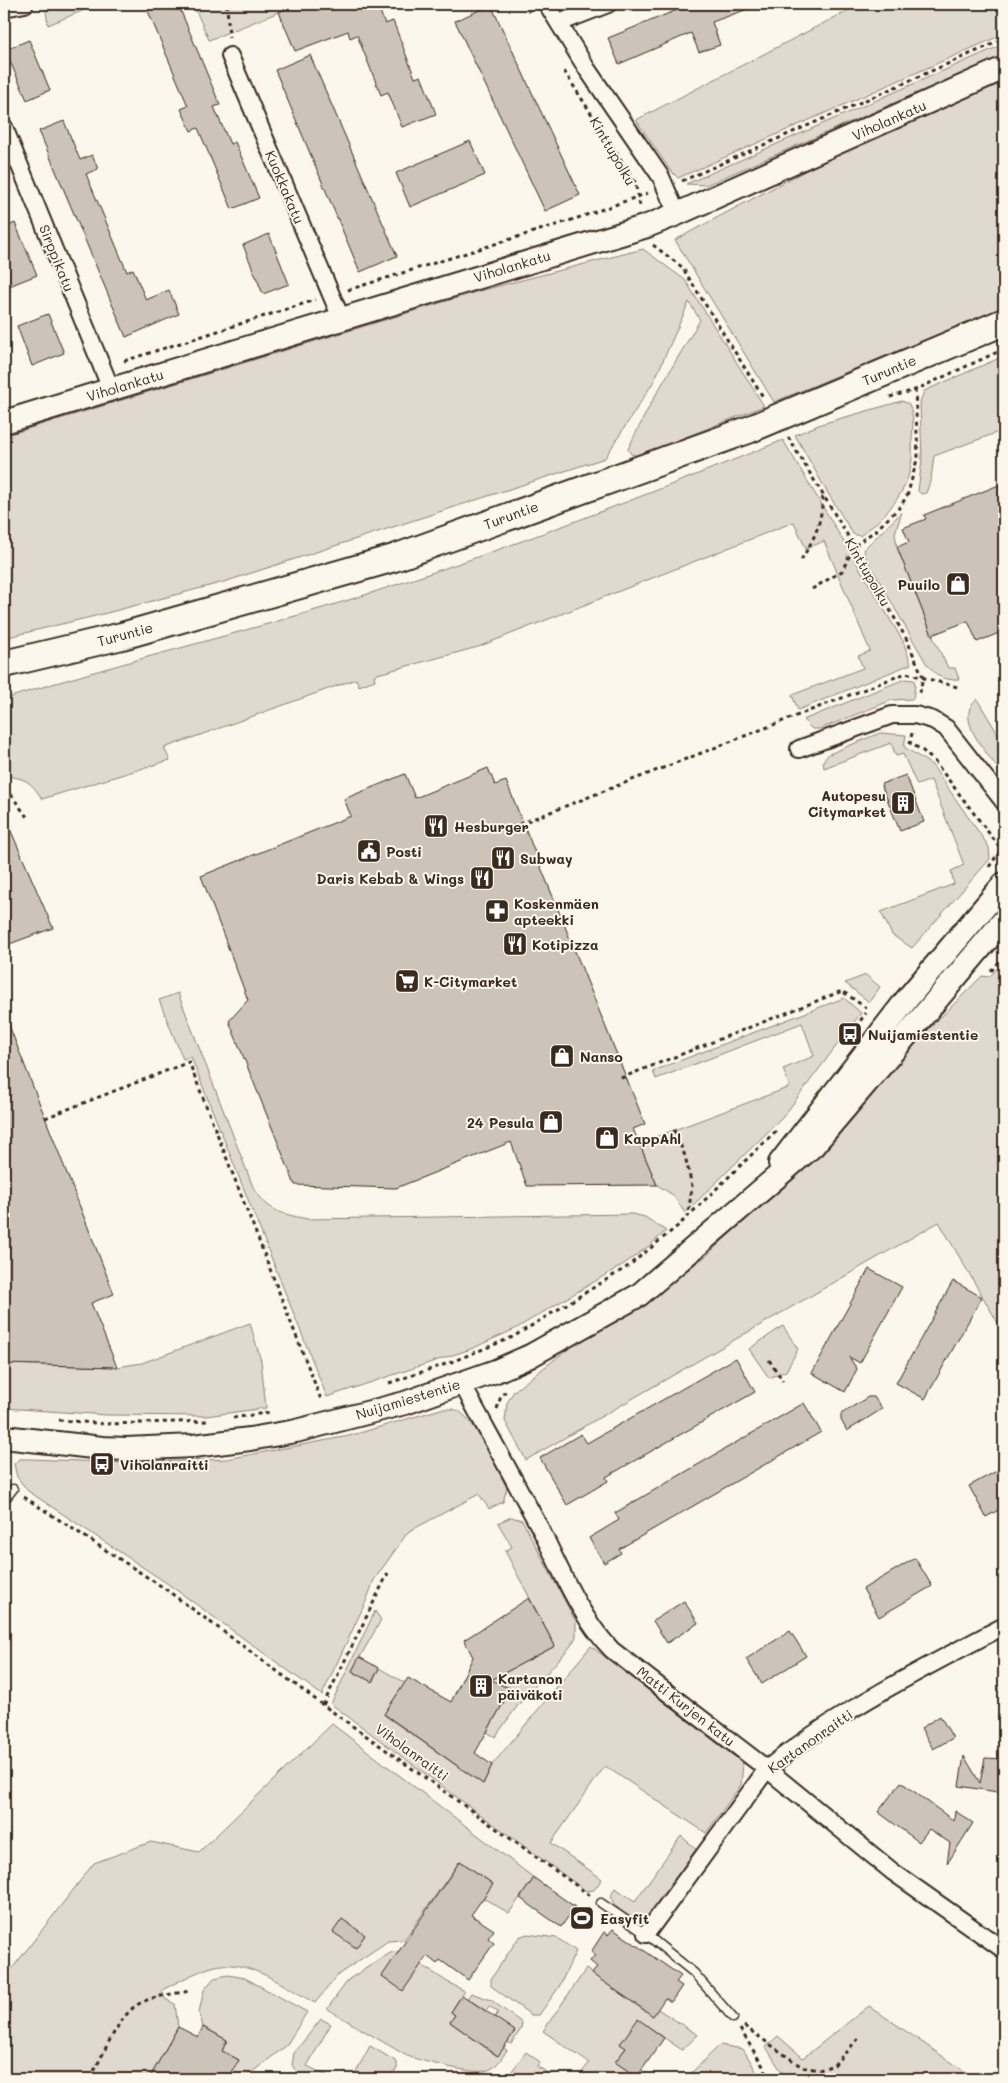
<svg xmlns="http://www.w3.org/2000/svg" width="1008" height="2083" font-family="Mali,sans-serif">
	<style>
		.green { fill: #dfd9ce; stroke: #8d8276 }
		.building { fill: #ccc4b9; stroke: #3b2a1e }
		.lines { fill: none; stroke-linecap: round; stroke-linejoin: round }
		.service-casing { stroke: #3b2a1e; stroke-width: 11 }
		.minor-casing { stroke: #3b2a1e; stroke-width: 20 }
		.secondary-casing { stroke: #3b2a1e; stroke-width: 26 }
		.trunk-casing { stroke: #3b2a1e; stroke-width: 30 }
		.path { stroke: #3b2a1e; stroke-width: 3; stroke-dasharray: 4 4; stroke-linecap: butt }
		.service { stroke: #fbf7ec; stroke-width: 8 }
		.minor { stroke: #fbf7ec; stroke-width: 16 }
		.secondary { stroke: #fbf7ec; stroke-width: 22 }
		.trunk { stroke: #fbf7ec; stroke-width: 26 }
		.labels { text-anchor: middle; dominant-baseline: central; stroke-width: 4; stroke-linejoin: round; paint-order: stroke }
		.street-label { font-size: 14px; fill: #3b2a1e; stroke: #fbf7ec }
		.poi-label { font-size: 14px; font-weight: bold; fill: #3b2a1e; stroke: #fbf7ec; text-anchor: start }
	</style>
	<rect width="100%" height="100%" fill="#fbf7ec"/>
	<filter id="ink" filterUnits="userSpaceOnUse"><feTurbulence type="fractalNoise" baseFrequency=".02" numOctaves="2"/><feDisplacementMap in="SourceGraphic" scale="10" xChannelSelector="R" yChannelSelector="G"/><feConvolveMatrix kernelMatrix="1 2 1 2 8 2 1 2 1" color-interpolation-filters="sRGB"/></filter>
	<g filter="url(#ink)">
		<!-- green -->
		<g class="green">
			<polygon points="45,4 99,4 48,25"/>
			<polygon points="193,4 299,4 209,40"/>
			<polygon points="854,4 1004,4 1004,34 678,178 670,170 636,120 851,9"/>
			<polygon points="1004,44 1004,55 706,185 686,184"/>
			<polygon points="1004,82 1004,307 774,402 675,240 816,165"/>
			<polygon points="643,249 685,280 764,406 638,456 631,454 628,449 651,403 700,320 689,302 654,381 605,458 224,582 99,615 4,638 4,436 483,290"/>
			<polygon points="1004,356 1004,430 934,456 931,479 926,493 921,494 918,491 922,460 920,403 924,391"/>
			<path d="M902,401l7,3c5,11 4,22 3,34 0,9 1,19 -1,27 -5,30 -27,53 -51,71l-7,-2 -24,-39 -34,-60 26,-11z"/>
			<path d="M783,440l120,201 8,23 -113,46 -6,-15 71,-27 -5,-12 12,-5 -46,-110 -18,8 -12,-27 -316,125 -104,28 1,5 -16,6 -3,-7 -192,69 6,12 -128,39c-11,-18 -17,-21 -38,-23v-77c119,-38 241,-66 361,-104 142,-46 280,-99 418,-155z"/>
			<path d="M902,512l-7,21 2,14 35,88 16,33h7l4,11c-19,2 -21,-3 -33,-16l-62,-109 1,-6z"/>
			<polygon points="905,679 914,680 915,685 913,699 892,700 820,729 812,729 803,720"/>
			<path d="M977,699l27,45v33c-11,-17 -42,-48 -34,-69 1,-3 5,-6 7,-9z"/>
			<polygon points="880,733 906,735 904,747 932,765 989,847 990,859 912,948 892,935 881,912 954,884 951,871 964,865 931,780 917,785 903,754 896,756 891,743 824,768 823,761 829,754"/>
			<polygon points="1004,962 1004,1317 998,1323 939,1222 526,1460 505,1421 507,1403 514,1391 568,1349 650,1297 706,1256 819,1151 912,1046 982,976 989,977"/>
			<polygon points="866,975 880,987 869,1002 845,983"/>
			<path d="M178,993l75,194c16,25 26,26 54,32l325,-5 13,3 21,14 -17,15 -25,18 -109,65 -44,20 -144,48 -136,-340 -8,2 -24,-59z"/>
			<polygon points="844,998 861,1013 783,1117 685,1213 673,1195 657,1185 639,1143 790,1087 783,1069 814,1056 802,1023 656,1079 653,1071"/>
			<polygon points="250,1323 261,1361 266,1408 206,1416 107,1415 4,1408 4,1364 117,1367 142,1363"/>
			<polygon points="783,1326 798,1349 786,1371 769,1378 749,1349"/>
			<path d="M441,1409c7,0 13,-1 19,3 17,11 37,57 47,76l-4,14 -14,7 -10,-15 -71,38 -34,48 -7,19 -45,96 -154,-111 -140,-93 -11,-14 -3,-13 5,-5h11l99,4 98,-4 122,-23z"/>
			<polygon points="511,1517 522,1520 576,1622 576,1637 570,1647 519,1704 495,1737 487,1732 511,1689 491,1680 555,1646 505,1551 512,1547 498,1523"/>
			<polygon points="375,1611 381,1620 352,1671 372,1682 379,1668 405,1683 384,1715 483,1784 492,1765 591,1646 743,1763 741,1785 706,1833 605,1766 551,1843 602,1879 594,1890 586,1891 470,1807 331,1704"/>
			<path d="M332,1724l202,154 -25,35 -26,-15 10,-14 -33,-23 -56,79 -16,1 -49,33 -24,29c-28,-15 -70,-47 -103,-36 -17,5 -34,15 -50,23l3,9 10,5 3,23 -29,52h-145v-100l90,-116 57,-21 48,10z"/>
			<path d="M681,1836l15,13 -53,75c-13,-9 -41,-18 -28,-36l20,13z"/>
			<polygon points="527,1934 557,1938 576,1951 559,1987 539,2015 531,2015 491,1986 491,1979 519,1937"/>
			<path d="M400,1951l46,30 18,10 -13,21 4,3 -5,7 47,34 6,-8 4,2c-6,9 -11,19 -22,21 -15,3 -63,-10 -78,-15l-80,-47 22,-30 43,-27z"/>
			<polygon points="586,1969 645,2011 650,2004 698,2035 682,2050 643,2023 616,2062 641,2079 577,2079 589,2063 543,2031"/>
			<polygon points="228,1975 245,1978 307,2012 286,2046 243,2079 228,2079 239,2060 222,2051 227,2040 203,2027 199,2012 204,1990 214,1978"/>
			<polygon points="471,1993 491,2000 522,2023 521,2029 511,2044 507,2042 495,2017 498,2012 489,2006 486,2011 467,1998"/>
			<polygon points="869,2006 976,2079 786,2079 766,2047 778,2036 803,2058"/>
			<polygon points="321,2019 331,2024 307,2066 334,2079 305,2079 299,2076 292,2065 294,2053"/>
			<polygon points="720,2045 743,2049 761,2079 685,2079"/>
			<polygon points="370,2046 397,2062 397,2069 386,2079 352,2079"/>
			<polygon points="526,2052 540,2062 537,2066 557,2079 512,2079 512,2071"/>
		</g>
		<!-- building -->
		<g class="building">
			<polygon points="145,4 178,4 220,105 214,107 230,144 235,142 259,198 232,209 198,128 191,131 181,109 188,106"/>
			<polygon points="299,4 377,4 385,24 393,21 415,78 421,76 436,114 402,127 388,92 381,95 357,35 350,38 348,31 295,51 279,12"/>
			<polygon points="681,4 755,4 756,6 712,22 720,45 699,52 691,33 619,64 608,38 682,8"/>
			<polygon points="491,5 580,195 545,211 455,21"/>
			<polygon points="29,40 50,90 27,100 5,50"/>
			<polygon points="310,55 397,256 360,272 275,70"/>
			<polygon points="64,121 80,160 92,155 98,169 86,174 127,272 133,269 146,300 169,290 179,314 126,337 39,131"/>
			<polygon points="470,141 485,175 410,207 396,173"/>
			<polygon points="15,223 37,275 4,288 4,228"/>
			<polygon points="269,234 289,284 263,294 243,245"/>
			<polygon points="48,314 64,353 32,366 17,326"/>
			<polygon points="1004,483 1004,631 977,642 968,621 932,635 897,547 909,542 903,528 926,519 924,515"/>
			<polygon points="488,768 495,785 506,781 645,1124 633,1129 657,1185 527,1186 511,1142 396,1188 295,1185 229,1021 248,1000 201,876 351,816 344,799 405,774 415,798"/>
			<polygon points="906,775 924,822 900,831 881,784"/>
			<polygon points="4,815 53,928 4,946"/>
			<polygon points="5,1015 114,1294 91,1303 117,1367 4,1364"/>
			<polygon points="869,1269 902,1287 860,1363 849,1357 857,1369 845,1392 812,1373"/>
			<polygon points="953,1281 982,1297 925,1399 896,1383"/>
			<polygon points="736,1358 755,1392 606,1477 608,1481 567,1505 540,1458 581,1434 587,1443"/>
			<polygon points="868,1397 874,1397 882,1409 847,1431 841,1420 841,1414"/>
			<polygon points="804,1403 821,1432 619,1549 621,1553 604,1563 589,1538 619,1520 615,1513"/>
			<polygon points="1004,1467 1004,1507 986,1517 969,1486"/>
			<polygon points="915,1558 932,1586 879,1617 863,1589"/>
			<polygon points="529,1598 555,1646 491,1680 511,1689 475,1753 492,1765 483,1784 384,1714 408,1678 451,1702 473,1657 464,1640"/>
			<polygon points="684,1601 698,1623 667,1643 653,1621"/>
			<polygon points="790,1631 806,1656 762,1684 746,1659"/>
			<polygon points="359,1657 379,1668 372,1682 352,1671"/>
			<polygon points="940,1716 953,1738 933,1749 921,1728"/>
			<polygon points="964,1756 980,1783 985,1758 1002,1759 1001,1765 1004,1766 1004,1793 959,1786"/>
			<polygon points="901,1782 954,1821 955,1811 973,1823 947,1864 950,1843 929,1829 919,1842 878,1812"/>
			<polygon points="460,1861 493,1884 471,1915 494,1930 488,1938 494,1943 468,1980 440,1960 437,1964 427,1956 403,1991 382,1976"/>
			<polygon points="534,1878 575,1907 561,1927 520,1898"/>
			<polygon points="342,1919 365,1935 356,1948 333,1932"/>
			<polygon points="613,1929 681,1976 676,1982 682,1986 671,2002 665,1998 653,2016 592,1974 597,1967 590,1961 595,1955 591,1952 604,1932 608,1935"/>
			<polygon points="462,1995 515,2031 498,2056 450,2022 455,2015 451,2012"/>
			<polygon points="638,2019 664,2038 637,2077 615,2062 626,2048 620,2044"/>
			<polygon points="178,2027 198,2037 203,2027 227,2040 222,2051 239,2060 228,2079 149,2079"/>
		</g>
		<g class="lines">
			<defs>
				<g id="service">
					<polyline points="4,1500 13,1489"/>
					<polyline points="601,1903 646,1934 694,1973 733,2018"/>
				</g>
				<g id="minor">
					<polyline points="547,4 587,69 661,177 677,214"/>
					<polyline points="4,8 25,4"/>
					<polyline points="559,23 608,4"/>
					<polyline points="230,56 341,318"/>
					<polyline points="4,127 111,389"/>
					<polyline points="799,749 892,715 915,715 933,720 946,728 1004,802"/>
					<path d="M461,1382c26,48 52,96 78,144 22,43 39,89 73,124l155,119 126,103 111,78"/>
					<path d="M646,1934l121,-165 6,-5c68,-54 154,-98 231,-138"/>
				</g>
				<g id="secondary">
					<polyline points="4,422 647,226 677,214 1004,68"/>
					<polyline points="780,1163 907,999 1004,884"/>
					<polyline points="4,1437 102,1448 126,1449 193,1446 250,1439 296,1431 405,1403 496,1371 530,1356 639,1295 813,1146 1004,920"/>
				</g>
				<polyline id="trunk" points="4,664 122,636 394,558 748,430 1004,322"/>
			</defs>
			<!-- service casing -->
			<use href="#service" class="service-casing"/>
			<!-- minor casing -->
			<use href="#minor" class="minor-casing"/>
			<!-- secondary casing -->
			<use href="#secondary" class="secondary-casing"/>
			<!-- trunk casing -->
			<use href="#trunk" class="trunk-casing"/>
			<!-- path -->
			<g class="path">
				<polyline points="227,4 229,38"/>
				<polyline points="524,4 529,12"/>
				<polyline points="1002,39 1004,29"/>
				<polyline points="564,71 635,182 640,206"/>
				<polyline points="682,181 1004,39"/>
				<polyline points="653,245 682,267 763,397"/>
				<polyline points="348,290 575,219 648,193"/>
				<polyline points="124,361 315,300"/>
				<polyline points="890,397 915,390 1004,349"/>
				<polyline points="788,437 854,546 907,640 923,677 919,697"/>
				<path d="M801,560c15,-24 20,-36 22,-65"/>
				<polyline points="812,589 842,571 854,546 876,530 901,506 908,493 918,456 915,390"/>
				<polyline points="912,733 910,743 923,751 935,762 1004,853"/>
				<polyline points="4,792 9,792 27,817"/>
				<polyline points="512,827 906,673 961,688"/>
				<polyline points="989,867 1004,845"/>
				<polyline points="991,971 1004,957"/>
				<polyline points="846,1040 866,1013"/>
				<polyline points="621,1078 842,991 869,1010"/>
				<polyline points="45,1118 189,1062 322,1402"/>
				<polyline points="674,1130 685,1156 692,1186 688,1216"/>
				<polyline points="769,1360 783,1381"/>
				<polyline points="389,1383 446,1364 513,1337 627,1267 679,1225 777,1130"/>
				<polyline points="497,1409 501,1396 506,1391"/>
				<polyline points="233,1418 271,1412"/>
				<polyline points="59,1420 106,1424 210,1421"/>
				<polyline points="24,1497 164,1588 323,1705 591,1896"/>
				<polyline points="323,1705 388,1573"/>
				<polyline points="744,2026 802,2067 819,2070 834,2065 859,2038"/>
				<polyline points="740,2029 771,2079"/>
				<path d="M94,2071c11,-20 22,-49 40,-64 14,-11 39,-13 56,-16"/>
			</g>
			<!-- service -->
			<use href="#service" class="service"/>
			<!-- minor -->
			<use href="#minor" class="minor"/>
			<!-- secondary -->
			<use href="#secondary" class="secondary"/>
			<!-- trunk -->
			<use href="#trunk" class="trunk"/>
		</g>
	</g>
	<!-- icons -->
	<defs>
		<symbol id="shop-square" viewBox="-11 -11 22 22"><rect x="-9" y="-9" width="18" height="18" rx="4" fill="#3b2a1e" stroke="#fbf7ec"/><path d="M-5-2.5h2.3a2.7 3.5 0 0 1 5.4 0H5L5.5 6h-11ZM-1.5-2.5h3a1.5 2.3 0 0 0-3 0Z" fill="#fff"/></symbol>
		<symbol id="building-square" viewBox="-11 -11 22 22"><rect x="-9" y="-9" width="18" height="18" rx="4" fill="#3b2a1e" stroke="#fbf7ec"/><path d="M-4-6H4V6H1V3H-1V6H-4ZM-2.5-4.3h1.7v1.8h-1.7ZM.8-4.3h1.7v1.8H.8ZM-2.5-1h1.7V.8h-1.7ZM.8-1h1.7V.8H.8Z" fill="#fff"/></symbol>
		<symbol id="restaurant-square" viewBox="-11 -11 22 22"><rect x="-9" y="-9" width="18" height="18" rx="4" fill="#3b2a1e" stroke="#fbf7ec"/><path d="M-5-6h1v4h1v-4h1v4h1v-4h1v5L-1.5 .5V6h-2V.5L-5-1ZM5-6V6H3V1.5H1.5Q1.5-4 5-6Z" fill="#fff"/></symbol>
		<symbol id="civic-square" viewBox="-11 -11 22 22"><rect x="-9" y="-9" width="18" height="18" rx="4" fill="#3b2a1e" stroke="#fbf7ec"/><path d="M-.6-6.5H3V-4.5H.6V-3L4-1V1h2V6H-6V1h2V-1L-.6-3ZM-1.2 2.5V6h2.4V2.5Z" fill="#fff"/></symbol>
		<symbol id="pharmacy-square" viewBox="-11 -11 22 22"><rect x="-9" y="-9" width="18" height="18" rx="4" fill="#3b2a1e" stroke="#fbf7ec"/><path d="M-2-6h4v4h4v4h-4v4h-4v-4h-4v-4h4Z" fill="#fff"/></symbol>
		<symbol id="supermarket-square" viewBox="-11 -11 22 22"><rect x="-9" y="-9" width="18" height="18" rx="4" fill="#3b2a1e" stroke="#fbf7ec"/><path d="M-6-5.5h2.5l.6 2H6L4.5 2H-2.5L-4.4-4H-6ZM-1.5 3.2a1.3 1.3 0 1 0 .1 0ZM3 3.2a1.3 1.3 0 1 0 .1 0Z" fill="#fff"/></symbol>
		<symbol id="bus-square" viewBox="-11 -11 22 22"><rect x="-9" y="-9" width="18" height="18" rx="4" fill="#3b2a1e" stroke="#fbf7ec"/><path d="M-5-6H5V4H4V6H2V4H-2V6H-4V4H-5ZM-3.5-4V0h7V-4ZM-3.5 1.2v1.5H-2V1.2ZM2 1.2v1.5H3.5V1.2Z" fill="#fff"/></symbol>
		<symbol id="stadium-square" viewBox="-11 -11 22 22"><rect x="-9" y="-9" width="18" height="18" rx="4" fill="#3b2a1e" stroke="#fbf7ec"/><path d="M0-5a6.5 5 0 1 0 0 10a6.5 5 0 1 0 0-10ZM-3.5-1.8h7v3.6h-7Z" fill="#fff"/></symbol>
	</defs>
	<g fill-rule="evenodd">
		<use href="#shop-square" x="944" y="570" width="28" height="28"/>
		<use href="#building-square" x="889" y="789" width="28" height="28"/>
		<use href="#restaurant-square" x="422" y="812" width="28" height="28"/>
		<use href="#civic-square" x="355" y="837" width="28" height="28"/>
		<use href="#restaurant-square" x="489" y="844" width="28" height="28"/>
		<use href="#restaurant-square" x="468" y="864" width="28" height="28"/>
		<use href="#pharmacy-square" x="483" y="897" width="28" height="28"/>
		<use href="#restaurant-square" x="501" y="930" width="28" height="28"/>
		<use href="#supermarket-square" x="393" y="967" width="28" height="28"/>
		<use href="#bus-square" x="836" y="1020" width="28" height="28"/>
		<use href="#shop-square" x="548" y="1042" width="28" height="28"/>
		<use href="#shop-square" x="537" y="1108" width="28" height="28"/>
		<use href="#shop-square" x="593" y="1124" width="28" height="28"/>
		<use href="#bus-square" x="88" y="1450" width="28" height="28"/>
		<use href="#building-square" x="467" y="1672" width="28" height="28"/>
		<use href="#stadium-square" x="568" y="1904" width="28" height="28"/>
	</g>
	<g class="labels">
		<!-- street labels -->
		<g class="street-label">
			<text transform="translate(889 120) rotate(-24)">Viholankatu</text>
			<text transform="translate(613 151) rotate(60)">Kinttupolku</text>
			<text transform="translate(285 187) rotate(67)">Kuokkakatu</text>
			<text transform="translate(57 258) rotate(68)">Sirppikatu</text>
			<text transform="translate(512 266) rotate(-17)">Viholankatu</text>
			<text transform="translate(889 370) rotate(-23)">Turuntie</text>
			<text transform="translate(125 385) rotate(-17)">Viholankatu</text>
			<text transform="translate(511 515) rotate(-20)">Turuntie</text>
			<text transform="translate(868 572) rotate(60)">Kinttupolku</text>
			<text transform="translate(125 634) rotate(-15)">Turuntie</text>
			<text transform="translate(408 1399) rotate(-17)">Nuijamiestentie</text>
			<text transform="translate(686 1706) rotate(38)">Matti Kurjen katu</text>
			<text transform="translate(810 1741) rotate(-35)">Kartanonraitti</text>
			<text transform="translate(412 1752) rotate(36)">Viholanraitti</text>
		</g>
		<!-- poi labels -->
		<g class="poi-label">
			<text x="940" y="584" text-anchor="end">Puuilo</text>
			<text x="886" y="795" text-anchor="end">Autopesu<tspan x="886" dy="16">Citymarket</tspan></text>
			<text x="454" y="826">Hesburger</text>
			<text x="386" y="851">Posti</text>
			<text x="520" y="858">Subway</text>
			<text x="464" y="878" text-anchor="end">Daris Kebab &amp; Wings</text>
			<text x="514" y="903">Koskenmäen<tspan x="514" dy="16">apteekki</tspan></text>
			<text x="532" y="944">Kotipizza</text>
			<text x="424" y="981">K-Citymarket</text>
			<text x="868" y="1034">Nuijamiestentie</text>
			<text x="580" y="1056">Nanso</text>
			<text x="534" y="1122" text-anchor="end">24 Pesula</text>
			<text x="624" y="1138">KappAhl</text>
			<text x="120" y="1464">Viholanraitti</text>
			<text x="498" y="1678">Kartanon<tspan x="498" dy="16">päiväkoti</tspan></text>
			<text x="600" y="1918">Easyfit</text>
		</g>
	</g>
	<!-- margin -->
	<rect width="1008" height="2083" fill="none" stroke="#fbf7ec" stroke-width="20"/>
	<rect x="10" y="10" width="988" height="2063" fill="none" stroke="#3b2a1e" stroke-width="2" filter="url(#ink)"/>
</svg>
